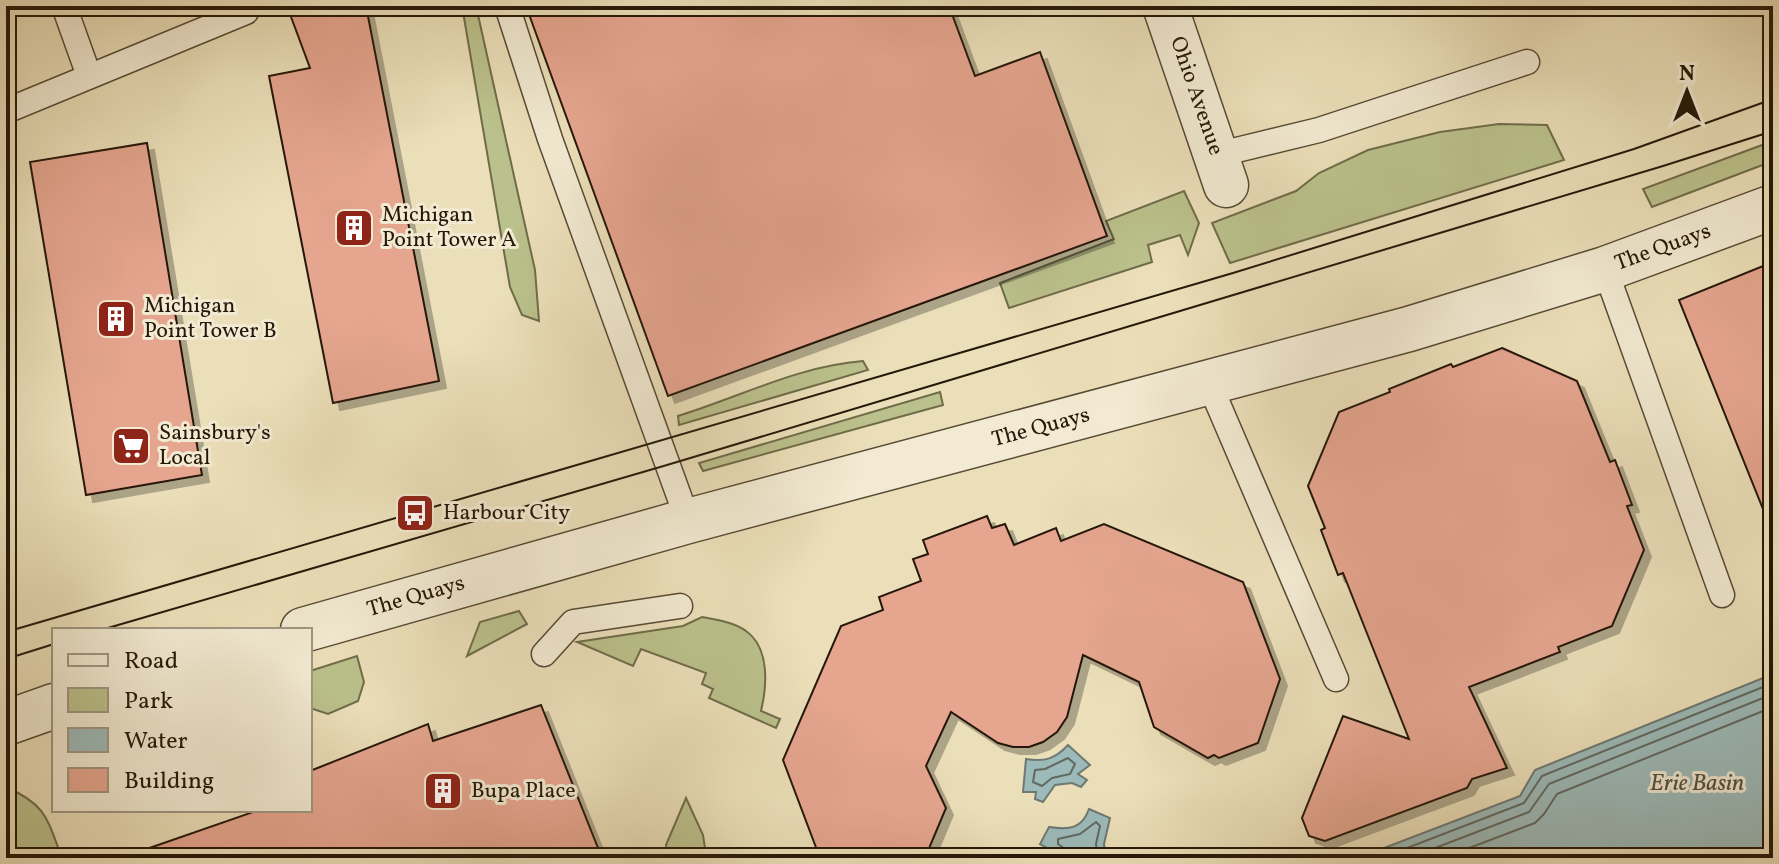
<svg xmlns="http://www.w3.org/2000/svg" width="1779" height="864" font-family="Vollkorn,serif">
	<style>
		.green { fill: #bbc18c; stroke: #706c4a; stroke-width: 2 }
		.water { fill: #9cbab9; stroke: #6d7972; stroke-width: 2 }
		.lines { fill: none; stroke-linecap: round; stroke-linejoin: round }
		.shore { stroke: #616960; stroke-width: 2 }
		.building { fill: #e5a58f; stroke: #261808; stroke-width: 2; filter: url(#shadow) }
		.lane-casing { stroke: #574a34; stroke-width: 27 }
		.street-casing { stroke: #574a34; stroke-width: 47 }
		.lane { stroke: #f2ead2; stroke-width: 24 }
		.street { stroke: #f2ead2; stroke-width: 44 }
		.tram { stroke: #261808; stroke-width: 2 }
		.labels { text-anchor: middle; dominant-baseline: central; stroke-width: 6; stroke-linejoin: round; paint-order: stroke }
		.street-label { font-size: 22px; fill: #261808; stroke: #f2ead2 }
		.poi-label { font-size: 22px; fill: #261808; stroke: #f2ead2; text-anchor: start }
		.water-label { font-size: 24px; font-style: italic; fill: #4f5146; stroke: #f2ead2 }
	</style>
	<defs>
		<filter id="shadow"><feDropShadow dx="7" dy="7" stdDeviation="0" flood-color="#0004"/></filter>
	</defs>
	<rect width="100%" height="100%" fill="#ebdfb9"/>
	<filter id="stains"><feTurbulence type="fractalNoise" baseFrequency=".0025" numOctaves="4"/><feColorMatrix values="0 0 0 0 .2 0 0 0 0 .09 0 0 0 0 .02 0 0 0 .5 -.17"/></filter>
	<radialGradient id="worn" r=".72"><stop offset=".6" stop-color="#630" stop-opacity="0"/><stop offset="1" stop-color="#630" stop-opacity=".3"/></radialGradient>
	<!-- green -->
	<g class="green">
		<polygon points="462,6 476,6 535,270 539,321 522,315 510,287"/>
		<polygon points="1499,124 1547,125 1564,160 1230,263 1212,223 1296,191 1319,173 1368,150 1440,132"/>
		<polygon points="1773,141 1773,161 1652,207 1643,189"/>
		<polygon points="1184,191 1199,223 1188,255 1180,235 1148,245 1152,262 1009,308 1000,283 1114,239 1106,221"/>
		<path d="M863,361l5,9 -189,55 -1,-9c62,-19 120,-50 185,-55z"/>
		<polygon points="940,392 943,405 703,471 699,463"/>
		<polygon points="519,611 527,624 467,656 480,622"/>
		<path d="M702,617c15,3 32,5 44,14 24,17 21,55 15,80l19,8 -4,9 -67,-30 4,-9 -11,-5 4,-11 -65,-24 -8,17 -56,-24 106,-16z"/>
		<polygon points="357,656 364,682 358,701 328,714 310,708 310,671"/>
		<path d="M6,787c41,18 41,32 56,71h-56z"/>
		<polygon points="686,798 703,835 705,848 699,858 671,858 667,855 666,845"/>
	</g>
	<!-- water -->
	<g class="water">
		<polygon points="1773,674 1773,858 1358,858 1520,796 1535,770"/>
		<path d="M1068,745l22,20 -12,9 9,6 -6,7 -9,-4 -17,2 -12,17 -8,-3 1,-7h-13l3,-33c19,3 29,0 42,-14z"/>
		<path d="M1089,809l21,9 -6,26 2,14h-41l-25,-14 9,-17c20,3 33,2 40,-18z"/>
	</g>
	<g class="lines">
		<!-- shore -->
		<g class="shore">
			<polygon points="1068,758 1075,764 1070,774 1052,778 1042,786 1033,782 1035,770 1045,769"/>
			<polyline points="1069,858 1068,851 1058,844 1058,839 1080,834 1096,822 1100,826 1096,844 1098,858"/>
			<polyline points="1381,858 1524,803 1542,776 1773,683"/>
			<polyline points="1409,858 1529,812 1549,784 1773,694"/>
			<polyline points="1443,858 1535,823 1544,814 1557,794 1773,707"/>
		</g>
	</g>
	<!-- building -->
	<g class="building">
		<polygon points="287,6 366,6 439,381 333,403 269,76 310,68"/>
		<polygon points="526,6 949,6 975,76 1040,52 1107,236 668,396"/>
		<polygon points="147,143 202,475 86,495 30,162"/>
		<polygon points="1773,262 1773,528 1771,529 1679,300"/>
		<polygon points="1502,348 1577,381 1610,462 1615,460 1632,505 1627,506 1644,550 1612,626 1558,647 1560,652 1469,687 1507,768 1472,779 1467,788 1325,841 1309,836 1302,818 1343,716 1409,739 1343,573 1338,575 1321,530 1325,528 1308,486 1339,412 1390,392 1389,389 1451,364 1453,367"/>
		<polygon points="987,516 992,528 1005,524 1014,545 1056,528 1061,541 1104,524 1243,582 1280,679 1258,743 1219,758 1214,755 1208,758 1154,727 1139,682 1083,655 1067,717 1057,732 1043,742 1029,747 1013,747 998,743 951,712 926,766 946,808 925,858 820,858 783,760 841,626 883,610 879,597 921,581 913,559 928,554 923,540"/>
		<polygon points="541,705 602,858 139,858 138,852 259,810 310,810 310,771 428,724 433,741"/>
	</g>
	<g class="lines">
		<defs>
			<g id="lane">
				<polyline points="64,6 89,76"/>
				<polyline points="507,6 550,139 688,521"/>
				<polyline points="6,111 246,12 243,6"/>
				<polyline points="1216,155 1319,130 1527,62"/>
				<polyline points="1605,269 1722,595"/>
				<polyline points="1209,383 1336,679"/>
				<polyline points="544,654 573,622 680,606"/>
			</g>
			<g id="street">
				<polyline points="1165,6 1226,185"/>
				<polyline points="303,630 688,521 1409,329 1605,269 1773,207"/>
				<polyline points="6,723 54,706"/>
			</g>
		</defs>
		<!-- lane casing -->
		<use href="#lane" class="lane-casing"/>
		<!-- street casing -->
		<use href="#street" class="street-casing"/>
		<!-- lane -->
		<use href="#lane" class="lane"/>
		<!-- street -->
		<use href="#street" class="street"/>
		<!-- tram -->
		<g class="tram">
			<polyline points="101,630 667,465 1663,166 1773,131"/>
			<polyline points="6,632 1233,273 1634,149 1773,99"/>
			<polyline points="6,659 54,644"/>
		</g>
	</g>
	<!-- icons -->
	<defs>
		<symbol id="building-square" viewBox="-11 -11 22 22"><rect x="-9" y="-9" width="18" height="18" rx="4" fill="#8f2418" stroke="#f2ead2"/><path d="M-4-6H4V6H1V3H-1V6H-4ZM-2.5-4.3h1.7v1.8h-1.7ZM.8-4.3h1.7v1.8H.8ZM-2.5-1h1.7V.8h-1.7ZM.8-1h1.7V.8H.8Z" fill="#fff"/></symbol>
		<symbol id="supermarket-square" viewBox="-11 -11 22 22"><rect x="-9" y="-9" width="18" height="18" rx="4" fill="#8f2418" stroke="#f2ead2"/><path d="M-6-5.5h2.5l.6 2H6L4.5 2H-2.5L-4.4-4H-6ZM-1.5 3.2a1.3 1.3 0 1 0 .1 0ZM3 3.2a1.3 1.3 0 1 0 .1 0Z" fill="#fff"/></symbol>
		<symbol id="bus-square" viewBox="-11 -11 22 22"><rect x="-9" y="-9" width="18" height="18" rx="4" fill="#8f2418" stroke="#f2ead2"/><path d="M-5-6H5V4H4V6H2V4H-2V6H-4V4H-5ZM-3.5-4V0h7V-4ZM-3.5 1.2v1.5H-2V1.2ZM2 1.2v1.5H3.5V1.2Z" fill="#fff"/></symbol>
	</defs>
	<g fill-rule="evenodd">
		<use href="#building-square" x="332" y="206" width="44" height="44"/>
		<use href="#building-square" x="94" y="297" width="44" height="44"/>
		<use href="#supermarket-square" x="109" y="424" width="44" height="44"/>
		<use href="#bus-square" x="393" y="491" width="44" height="44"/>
		<use href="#building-square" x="421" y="769" width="44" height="44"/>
	</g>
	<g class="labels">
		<!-- street labels -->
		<g class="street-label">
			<text transform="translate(1196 96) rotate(71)">Ohio Avenue</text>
			<text transform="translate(1663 248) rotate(-20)">The Quays</text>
			<text transform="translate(1041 428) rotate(-15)">The Quays</text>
			<text transform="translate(416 597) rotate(-16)">The Quays</text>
		</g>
		<!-- poi labels -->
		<g class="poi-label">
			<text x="382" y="215">Michigan<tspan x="382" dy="25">Point Tower A</tspan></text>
			<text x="144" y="306">Michigan<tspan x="144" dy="25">Point Tower B</tspan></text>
			<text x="159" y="433">Sainsbury's<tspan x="159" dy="25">Local</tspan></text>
			<text x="443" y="513">Harbour City</text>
			<text x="471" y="791">Bupa Place</text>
		</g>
		<!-- water labels -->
		<g class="water-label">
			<text x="1697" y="784">Erie Basin</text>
		</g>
	</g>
	<!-- margin -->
	<rect width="1779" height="864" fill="none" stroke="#ebdfb9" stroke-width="32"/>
	<rect x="8" y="8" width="1763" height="848" fill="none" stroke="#261808" stroke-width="4"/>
	<rect x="16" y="16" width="1747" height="832" fill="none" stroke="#261808" stroke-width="2"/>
	<!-- legend -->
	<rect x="52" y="628" width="260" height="184" fill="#f2ead2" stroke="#a09681" stroke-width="2"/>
	<rect x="68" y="654" width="40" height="12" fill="#f2ead2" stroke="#a09681" stroke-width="2"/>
	<text x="124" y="668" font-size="24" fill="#261808">Road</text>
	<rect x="68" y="688" width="40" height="24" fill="#bbc18c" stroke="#a09681" stroke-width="2"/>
	<text x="124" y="708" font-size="24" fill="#261808">Park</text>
	<rect x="68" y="728" width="40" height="24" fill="#9cbab9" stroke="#a09681" stroke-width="2"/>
	<text x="124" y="748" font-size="24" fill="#261808">Water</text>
	<rect x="68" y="768" width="40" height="24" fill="#e5a58f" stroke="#a09681" stroke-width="2"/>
	<text x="124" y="788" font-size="24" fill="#261808">Building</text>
	<!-- north arrow -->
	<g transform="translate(1687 92)" stroke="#f2ead2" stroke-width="6" paint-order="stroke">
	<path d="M0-6L14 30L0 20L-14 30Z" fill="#261808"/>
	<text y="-12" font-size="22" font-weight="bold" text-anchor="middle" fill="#261808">N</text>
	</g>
	<rect width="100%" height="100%" filter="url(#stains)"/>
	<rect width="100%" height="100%" fill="url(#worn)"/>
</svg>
